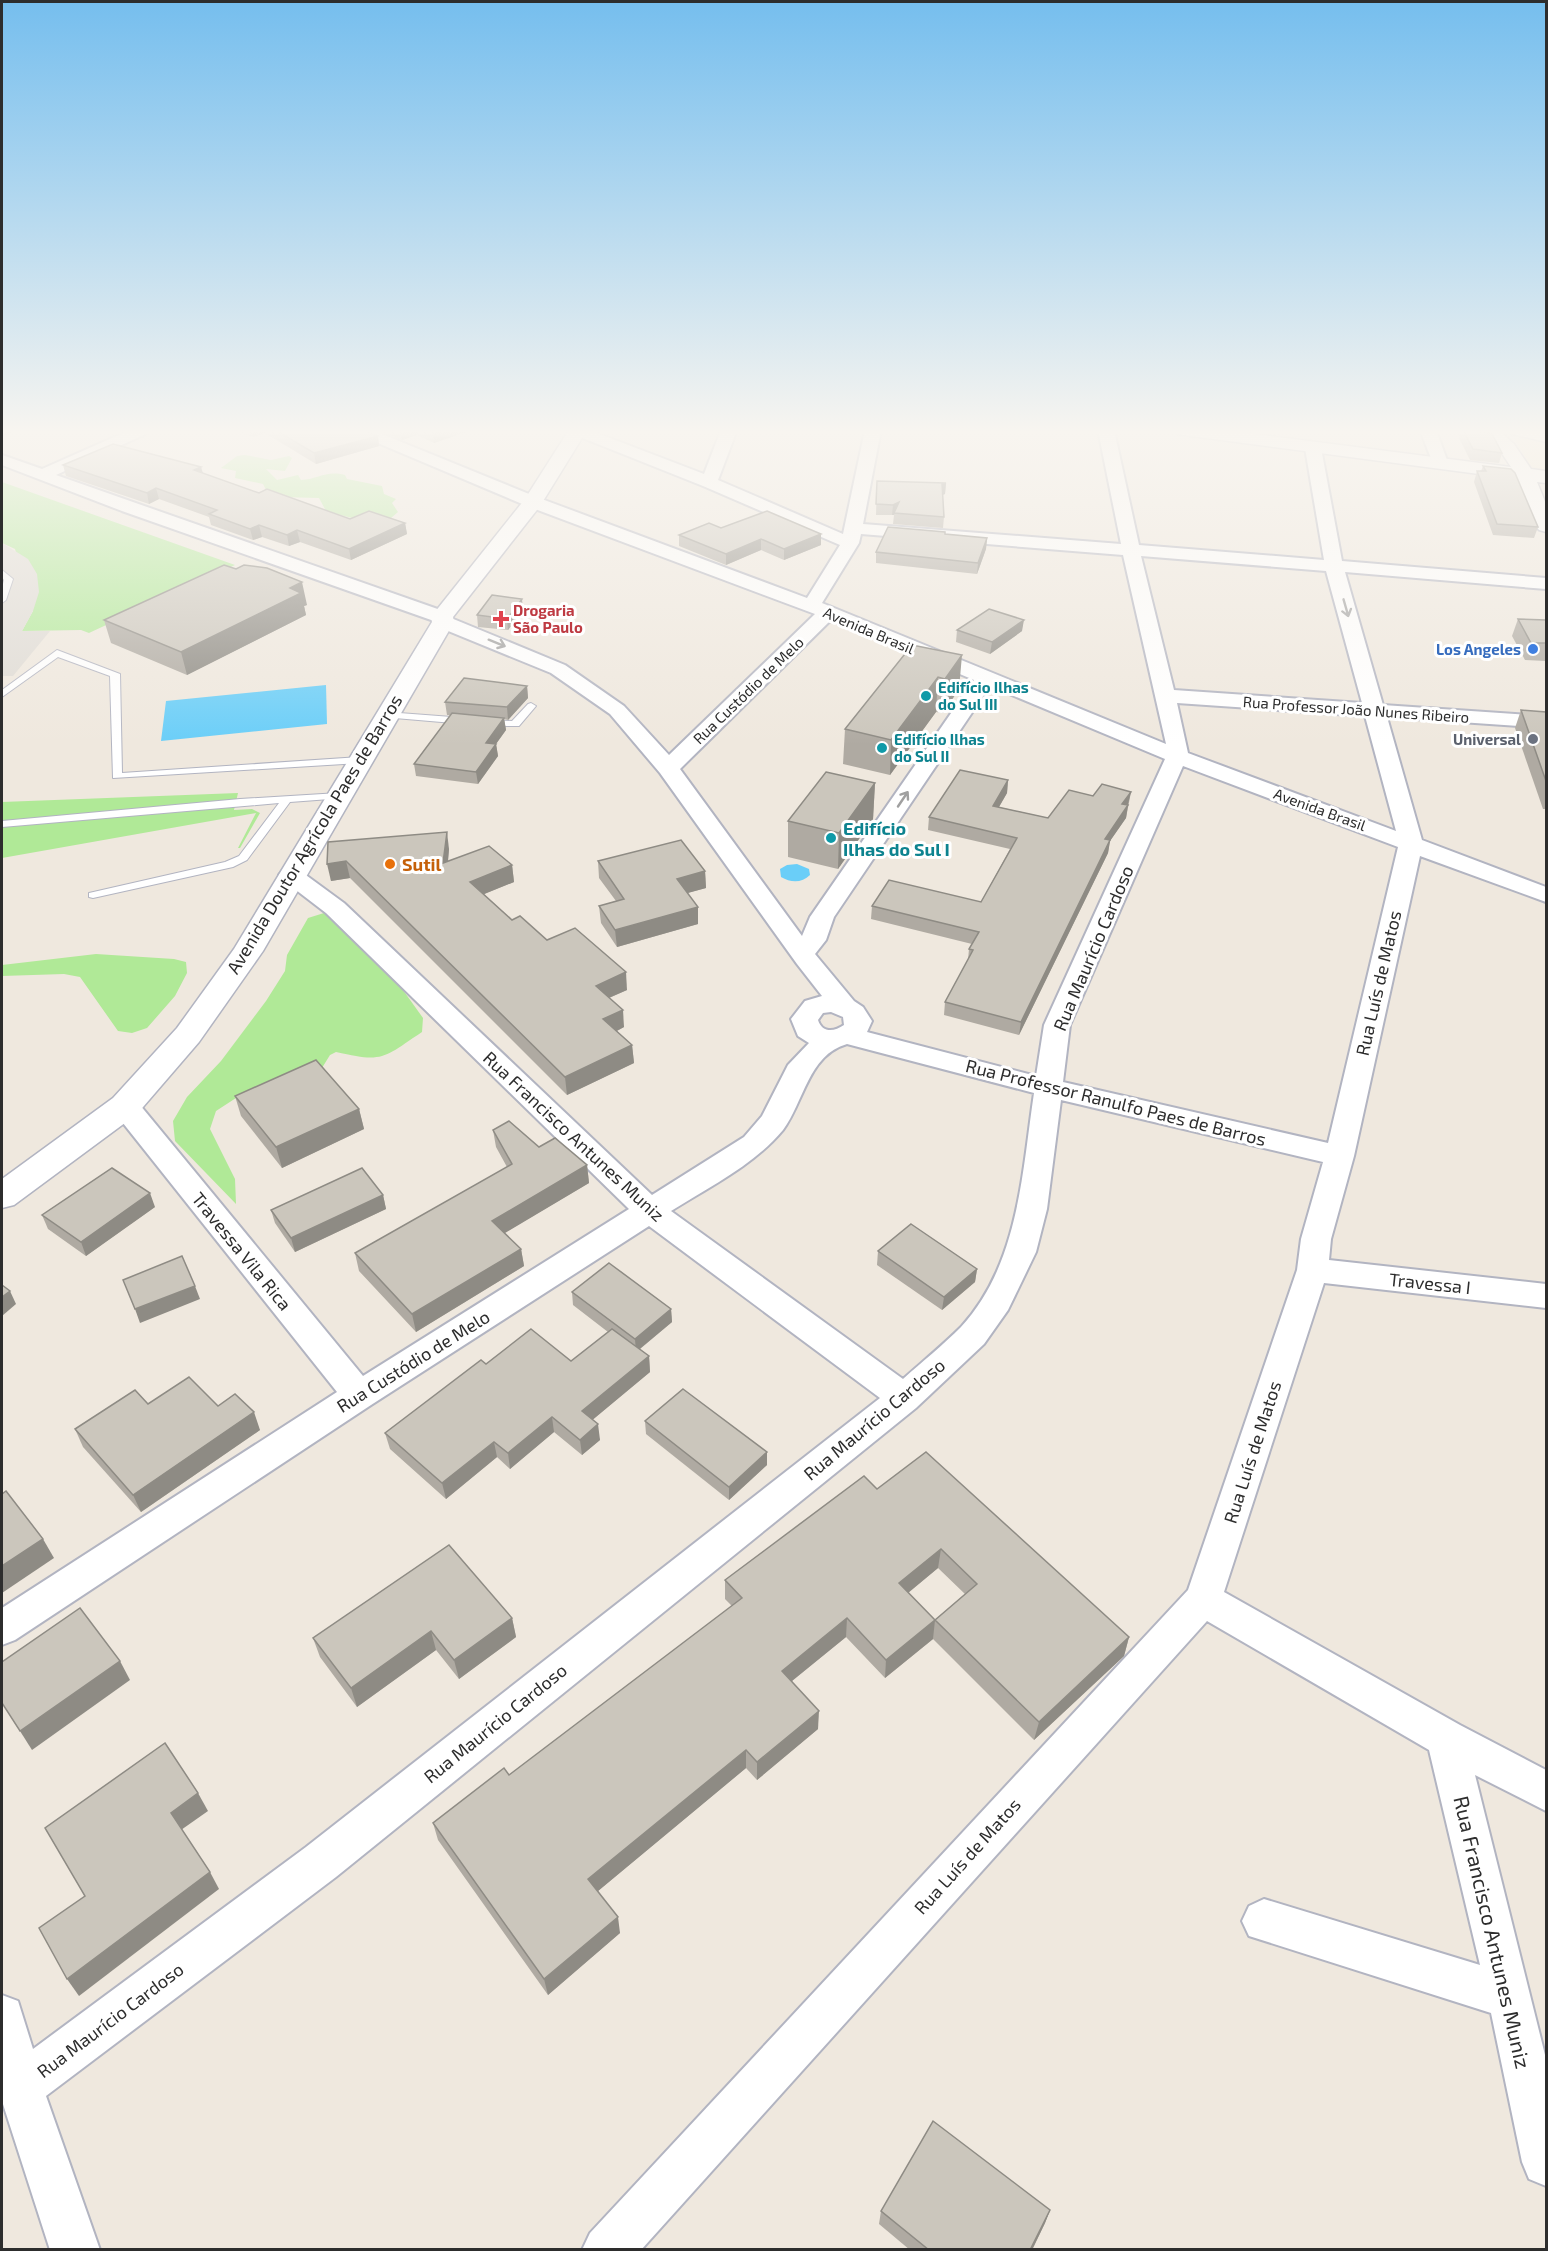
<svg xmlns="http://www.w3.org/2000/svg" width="1548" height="2251" font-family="'Exo 2',sans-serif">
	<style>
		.education { fill: #f2e7cd }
		.green { fill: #b0e997 }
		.plaza { fill: #dfdbd5 }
		.water { fill: #6acef8 }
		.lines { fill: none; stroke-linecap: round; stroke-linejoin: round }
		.lane-casing { stroke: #b2b4c1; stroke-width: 2 }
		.street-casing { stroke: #b2b4c1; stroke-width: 4 }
		.secondary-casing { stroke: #b2b4c1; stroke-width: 3 }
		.lane { fill: #fff; fill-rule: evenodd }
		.street { fill: #fff; fill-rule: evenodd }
		.secondary { fill: #fff; fill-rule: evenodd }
		.wall { fill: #afaaa2; fill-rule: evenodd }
		.shaded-wall { fill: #8e8b84 }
		.building { fill: #cbc6bc; stroke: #8e8b84; stroke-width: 1.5; fill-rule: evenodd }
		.oneway { stroke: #a0a0a0 }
		.health-dot { fill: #e0444e; stroke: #fff; stroke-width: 2 }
		.shop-dot { fill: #3f7fe0; stroke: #fff; stroke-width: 2 }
		.culture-dot { fill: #0f9aa8; stroke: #fff; stroke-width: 2 }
		.worship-dot { fill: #6b7280; stroke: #fff; stroke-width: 2 }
		.food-dot { fill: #e8710a; stroke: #fff; stroke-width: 2 }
		.labels { text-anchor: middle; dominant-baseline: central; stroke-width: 6; stroke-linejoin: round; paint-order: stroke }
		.far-health-label { font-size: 15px; font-weight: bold; fill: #be3a42; stroke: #fff; text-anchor: start }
		.far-street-label { font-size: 15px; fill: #2d2d2d; stroke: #fff }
		.far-shop-label { font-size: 15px; font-weight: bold; fill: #366cbe; stroke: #fff; text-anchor: end }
		.far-culture-label { font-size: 15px; font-weight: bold; fill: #0d838f; stroke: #fff; text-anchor: start }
		.far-worship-label { font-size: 15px; font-weight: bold; fill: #5b616d; stroke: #fff; text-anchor: end }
		.culture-label { font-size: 18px; font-weight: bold; fill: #0d838f; stroke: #fff; text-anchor: start }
		.street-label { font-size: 18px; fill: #2d2d2d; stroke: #fff }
		.food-label { font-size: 18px; font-weight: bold; fill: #c56008; stroke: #fff; text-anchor: start }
		.near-street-label { font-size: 21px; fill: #2d2d2d; stroke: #fff }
	</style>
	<rect width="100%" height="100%" fill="#efe8de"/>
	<!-- education -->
	<polygon class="education" points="1534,438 1546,441 1546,475 1533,474 1516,440"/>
	<!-- green -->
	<g class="green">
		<path d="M245,455l26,5 18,-4 3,2 -7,13 -19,-2 11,11 21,-5 3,5c18,-1 25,-10 44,-5l2,4 35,7 2,8 12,5 -4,4 6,9 -7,6 -28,3 -37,-10 -7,-13 -39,-1 -12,-3 -5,-10 -28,-6 1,-7 -15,-3 16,-12z"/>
		<polygon points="2,482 235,565 89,633 81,630 22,631 33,611 15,549 2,543"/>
		<polygon points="238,793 234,810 252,809 260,813 240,848 238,848 256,813 2,858 2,802"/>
		<path d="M324,913l13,7 66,70 20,28 -1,14c-39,26 -38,31 -86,20l-6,3 -13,21 -81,22 -20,13 -6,18 25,50 1,25 -61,-63 -2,-20 14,-24 34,-36 45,-60 19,-30 2,-16 21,-37z"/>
		<polygon points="96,954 174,959 186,962 187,973 175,996 147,1028 132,1033 118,1031 80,977 64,974 2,976 2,965"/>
	</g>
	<!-- plaza -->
	<polygon class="plaza" points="2,543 28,559 37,574 39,592 33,611 22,631 50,631 13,676 2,676"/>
	<!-- water -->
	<g class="water">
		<polygon points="326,685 327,724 161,741 166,701"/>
		<path d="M797,864l12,5 1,6c-8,8 -19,8 -29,2l-1,-8 7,-4z"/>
	</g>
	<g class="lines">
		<defs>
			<g id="lane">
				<polygon points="2,570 13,579 6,600 2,603 2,588 4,580 2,577"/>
				<polygon points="57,650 120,674 122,773 360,757 365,760 360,763 113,778 110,676 58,657 2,697 2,690"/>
				<polygon points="531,703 536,706 519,726 487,726 482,723 487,720 512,721 528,704"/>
				<polygon points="386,712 465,718 470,721 465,724 383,717 383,713"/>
				<polygon points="339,793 344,796 343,798 290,802 247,860 233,867 93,898 89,897 89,893 225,862 239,856 279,803 2,827 2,821 240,799"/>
			</g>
			<g id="street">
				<path d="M130,430h21l-3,3 -92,42 393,138 2,5 114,47 59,41 45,49 146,-141 -288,-108 -173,-73 -3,-3h21l167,68 268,100 33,-53 -137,-59 -133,-53 -3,-3h22l115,44 17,-44h16l-19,50 125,54 22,-104h16l-18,94 258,20 -23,-114h16l25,115 185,15 -19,-112 8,-5 8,5 21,113 204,17v11l-201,-17 38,133 163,11v12l-159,-11 35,123 124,47v15l-126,-46 -66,300 -23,83 -2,21 217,24v24l-222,-25 -100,309 236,133 86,45v41l-71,-36 71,284v127l-17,-7 -7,-17 -31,-149 -242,-77 -7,-15 7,-15 15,-7 216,66 -51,-215 -222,-129 -566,629h-59l8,-17 598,-643 109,-320 4,-31 22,-77 -262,-62 -14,109 -11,43 -28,58 -24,34 -68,64 -580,469 -290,219 54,154h-50l-48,-149v-106l16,6 15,48 273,-202 574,-449 -231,-172 -278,179 -356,235 -13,5v-37l335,-216 -222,-279 -4,-7 4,-7 10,-2 10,2 228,277 266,-167 -303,-296 -43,-33 -4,-5 4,-5 8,-2 8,2 45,33 308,292 92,-58 18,-21 26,-51 21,-22 -11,-7 -7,-17 14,-18 17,-5 -25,-32 -137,-191 -50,-59 -59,-41 -115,-47 -2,-5 -312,-110 -120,-46v-10l40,14zM861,534l262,21 43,189 -344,-141 37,-60zM1141,556l185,15 36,132 -188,-13zM831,620l143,60 -164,237 -8,19 -122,-167zM990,686l175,73 -121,266 -8,51 -169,-44 5,-11 -9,-14 -9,-6 -39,-47 11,-14 8,-23zM1177,703l188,13 31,115 -208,-78zM1183,766l215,81 -70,296 -265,-61 7,-57zM831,1012l12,5 1,8c-10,7 -22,8 -26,-5l5,-7zM847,1044l187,49c-12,80 -15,171 -73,234 -18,18 -39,35 -58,52l-232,-168c38,-24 83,-46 112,-81 21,-28 25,-75 64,-86z"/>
				<polygon points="1420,430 1436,430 1448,463 1446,466 1434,466"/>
			</g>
			<g id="secondary">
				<polygon points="569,430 587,430 540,506 453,617 454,622 263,951 199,1042 137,1114 14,1205 2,1208 2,1179 113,1098 177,1028 234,949 432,622 431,617 525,499"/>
				<polygon points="1174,430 1224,430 1511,467 1501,452 1477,430 1498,430 1514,444 1531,469 1546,471 1546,483 1537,482 1546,504 1546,532 1539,530 1536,526 1517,479 1183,435 1177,434"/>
				<polygon points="1509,430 1546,432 1546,442 1512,434"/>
			</g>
		</defs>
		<!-- lane casing -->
		<use href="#lane" class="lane-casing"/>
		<!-- street casing -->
		<use href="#street" class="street-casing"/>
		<!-- secondary casing -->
		<use href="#secondary" class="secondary-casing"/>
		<!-- lane -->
		<use href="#lane" class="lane"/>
		<!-- street -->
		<use href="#street" class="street"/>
		<!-- secondary -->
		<use href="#secondary" class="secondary"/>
	</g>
	<!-- wall -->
	<g class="wall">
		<polygon points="233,430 364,430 378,436 379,446 316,464 265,433 253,437"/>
		<polygon points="378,430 469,430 469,431 434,443 417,435 402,440"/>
		<polygon points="1461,430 1473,430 1502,453 1499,463 1470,460 1459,438"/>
		<polygon points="63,465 201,467 203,473 259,493 350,519 405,523 407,534 351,560 300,542 289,546 262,537 253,540 211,525 209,517 159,499 149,504 66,476"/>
		<polygon points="1483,466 1538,527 1534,538 1493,535 1474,482 1477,471 1481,471"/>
		<polygon points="877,481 946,483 945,494 943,495 944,517 943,528 893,524 894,515 876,515"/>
		<polygon points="721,528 821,545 784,560 761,550 726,565 679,546 679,535"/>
		<polygon points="945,534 987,538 986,549 977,574 876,563 876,552"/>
		<polygon points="236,569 307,605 304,606 306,615 187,675 111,643 104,620"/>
		<polygon points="523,610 508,630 478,627 477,615"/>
		<polygon points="1518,619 1546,620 1546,661 1525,660 1512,636"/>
		<polygon points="957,630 1022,631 990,654 956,642"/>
		<polygon points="912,645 959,689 943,713 936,712 890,775 843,764 845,729"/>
		<polygon points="527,686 528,698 508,720 504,719 506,730 496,744 498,756 478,784 416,776 414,764 451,715 447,715 445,702"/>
		<polygon points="1521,710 1546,712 1546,809 1543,809 1515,728"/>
		<polygon points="1008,780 1007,793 999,807 1048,818 1093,796 1131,792 1126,818 1110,841 1108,853 1019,1035 944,1015 945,1002 968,960 969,949 972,944 871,919 872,906 981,902 1010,849 928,830 929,817"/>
		<polygon points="875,783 873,819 838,869 788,857 788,821"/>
		<polygon points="328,842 449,849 448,862 512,865 514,882 484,894 512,920 547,940 627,990 609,998 624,1027 617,1031 632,1045 634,1063 567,1095 350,878 331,881"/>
		<polygon points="598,861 705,871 706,888 687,893 698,924 617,947 601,923 599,906 616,901 599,878"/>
		<polygon points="235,1096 359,1109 364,1129 282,1168 241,1116"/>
		<polygon points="493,1130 587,1165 589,1183 504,1233 521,1249 524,1266 416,1332 359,1271 355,1253 507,1167 496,1147"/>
		<polygon points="383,1195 386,1209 295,1252 275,1223 271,1210"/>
		<polygon points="155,1207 86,1256 48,1229 42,1215"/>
		<polygon points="878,1251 977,1269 975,1282 942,1310 877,1265"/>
		<polygon points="572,1292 671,1309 672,1322 640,1349 649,1356 650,1372 592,1420 600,1440 582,1455 554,1432 510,1469 497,1457 446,1499 390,1449 385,1433 486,1364 571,1361 608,1332 573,1305"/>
		<polygon points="148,1404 218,1406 260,1430 141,1512 83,1447 75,1429"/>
		<polygon points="645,1421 767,1452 767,1465 729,1500 646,1434"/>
		<path d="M877,1489l252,148 -5,19 -90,84 -101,-101 -48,39 -39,-41 -54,44 26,48 -61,51 -11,-12 -148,123 22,42 -72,62 -110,-155 -5,-17 76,-48 223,-169 -7,-7v-19zM938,1568l27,26 -30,26 -27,-27z"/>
		<polygon points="512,1618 516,1637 459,1679 436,1650 357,1707 320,1657 313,1638"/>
		<polygon points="1050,2210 1045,2223 1032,2250 910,2250 879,2224 881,2211"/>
	</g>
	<!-- shaded-wall -->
	<g class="shaded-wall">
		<polygon points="2,430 22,430 2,436"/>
		<polygon points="252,430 265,430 265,433 253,437"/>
		<polygon points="400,430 417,430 417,435 402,440"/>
		<polygon points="440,430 469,430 469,431 434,443 433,432"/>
		<polygon points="378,436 379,446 316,464 314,453"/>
		<polygon points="201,467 204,478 194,470"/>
		<polygon points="946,483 945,494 941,495 942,484"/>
		<polygon points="156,488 159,499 149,504 147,493"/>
		<polygon points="899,502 894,515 892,515 893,505"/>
		<polygon points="405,523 407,534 351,560 349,549"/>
		<polygon points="259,525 262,537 253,540 250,529"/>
		<polygon points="297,530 300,542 289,546 287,535"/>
		<polygon points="821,534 821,545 784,560 784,549"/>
		<polygon points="987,538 986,549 977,574 978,563"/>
		<polygon points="761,539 761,550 726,565 726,554"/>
		<polygon points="302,582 307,605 304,606 306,615 187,675 181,652 290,588"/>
		<polygon points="522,599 523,610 508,630 507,619"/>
		<polygon points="1024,620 1022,631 990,654 992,642"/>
		<polygon points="962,655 959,689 943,713 945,679"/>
		<polygon points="938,677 936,712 890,775 891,740"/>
		<polygon points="527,686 528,698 508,720 507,707"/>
		<polygon points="504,718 506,730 488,755 486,743"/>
		<polygon points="496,744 498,756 478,784 476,772"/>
		<polygon points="1008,780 1007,793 992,819 993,806"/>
		<polygon points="875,783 873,819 838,869 839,833"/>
		<polygon points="1131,792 1128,804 1120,817 1122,804"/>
		<polygon points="1128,805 1126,818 1110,841 1108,853 1019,1035 1021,1022 1105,839"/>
		<polygon points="447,832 449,849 446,880 443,863"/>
		<polygon points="346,861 350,878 331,881 327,864"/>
		<polygon points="512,865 514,882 472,899 470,882"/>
		<polygon points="705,871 706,888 677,896 677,879"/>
		<polygon points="698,907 698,924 617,947 615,930"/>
		<polygon points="626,972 627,990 597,1003 596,986"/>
		<polygon points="623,1010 624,1027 605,1037 603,1019"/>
		<polygon points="632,1045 634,1063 567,1095 565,1077"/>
		<polygon points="359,1109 364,1129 282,1168 276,1147"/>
		<polygon points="587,1165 589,1183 495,1239 492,1221"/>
		<polygon points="150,1193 155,1207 86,1256 81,1242"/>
		<polygon points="383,1195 386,1209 295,1252 291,1238"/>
		<polygon points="521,1249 524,1266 416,1332 412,1314"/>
		<polygon points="977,1269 975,1282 942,1310 944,1297"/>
		<polygon points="195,1286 200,1299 140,1323 135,1309"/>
		<polygon points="10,1291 16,1304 2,1316 2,1297"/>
		<polygon points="671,1309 672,1322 636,1352 635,1339"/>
		<polygon points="649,1356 650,1372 584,1427 582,1411"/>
		<polygon points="254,1412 260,1430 141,1512 133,1495"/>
		<polygon points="552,1417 554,1432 510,1469 508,1453"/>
		<polygon points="598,1424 600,1440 582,1455 580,1440"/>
		<polygon points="494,1442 497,1457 446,1499 442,1483"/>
		<polygon points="767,1452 767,1465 729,1500 729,1487"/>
		<polygon points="43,1539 54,1558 2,1593 2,1566"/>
		<polygon points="941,1549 938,1568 897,1602 899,1583"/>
		<polygon points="512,1618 516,1637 459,1679 454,1660"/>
		<polygon points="847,1618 846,1637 782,1689 782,1671"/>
		<polygon points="935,1620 933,1639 885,1678 886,1660"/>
		<polygon points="431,1631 436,1650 357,1707 351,1688"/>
		<polygon points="1129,1637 1124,1656 1034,1740 1039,1722"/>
		<polygon points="120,1661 130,1680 32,1750 20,1731"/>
		<polygon points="819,1711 818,1729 757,1780 757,1762"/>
		<polygon points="746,1750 746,1768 592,1896 588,1879"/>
		<polygon points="198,1793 208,1811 181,1830 171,1813"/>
		<polygon points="210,1872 219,1889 79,1996 67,1979"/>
		<polygon points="618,1917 620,1933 548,1995 544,1979"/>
		<polygon points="1050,2210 1045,2223 1032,2250 1030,2250"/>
	</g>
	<!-- building -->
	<g class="building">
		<polygon points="275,430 364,430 378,436 314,453"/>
		<polygon points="427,430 440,430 433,432"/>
		<polygon points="1463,430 1473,430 1492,434 1502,453 1473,449"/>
		<polygon points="113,444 201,467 194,470 259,493 267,489 350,519 369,511 405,523 349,549 297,530 287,535 259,525 250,529 209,514 217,510 156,488 147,493 63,465"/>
		<polygon points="1483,466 1511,469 1515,473 1538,527 1497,524 1477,471 1486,471"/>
		<polygon points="877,481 946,483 942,484 944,517 894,513 899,502 893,505 876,504"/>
		<polygon points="767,511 821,534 784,549 761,539 726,554 679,535 709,523 721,528"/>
		<polygon points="888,527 945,532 945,534 987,538 978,563 876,552"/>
		<polygon points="224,565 236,569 244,565 267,568 302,582 290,588 301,593 181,652 104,620"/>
		<polygon points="492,595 522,599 507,619 477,615"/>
		<polygon points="989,609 1024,620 992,642 957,630"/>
		<polygon points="1518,619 1546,620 1546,643 1531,643"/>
		<polygon points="912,645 962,655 945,679 938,677 891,740 845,729"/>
		<polygon points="464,678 527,686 507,707 445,702"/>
		<polygon points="1521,710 1546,712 1546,781"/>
		<polygon points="452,713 504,718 486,743 496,744 476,772 414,764"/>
		<polygon points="960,770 1008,780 993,806 1048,818 1069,790 1093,796 1102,784 1131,792 1122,804 1128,805 1105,839 1110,840 1021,1022 945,1002 973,950 969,949 979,932 872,906 889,880 981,902 1017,838 929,817"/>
		<polygon points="826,772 875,783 839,833 788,821"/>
		<polygon points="447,832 443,863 489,846 512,865 470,882 512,920 520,916 547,940 575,928 626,972 596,986 623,1010 603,1019 632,1045 565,1077 346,861 327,864 328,842"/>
		<polygon points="681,840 705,871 677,879 698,907 615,930 599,906 624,899 598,861"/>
		<polygon points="316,1060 359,1109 276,1147 235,1096"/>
		<polygon points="509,1121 539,1147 555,1138 587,1165 492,1221 521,1249 412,1314 355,1253 512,1164 493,1130"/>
		<polygon points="112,1168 150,1193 81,1242 42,1215"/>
		<polygon points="362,1168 383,1195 291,1238 271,1210"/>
		<polygon points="911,1224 977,1269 944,1297 878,1251"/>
		<polygon points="182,1256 195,1286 135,1309 123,1280"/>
		<polygon points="609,1263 671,1309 635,1339 572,1292"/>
		<polygon points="2,1285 10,1291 2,1297"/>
		<polygon points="531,1329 571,1361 612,1329 649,1356 582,1411 598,1424 580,1440 552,1417 508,1453 494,1442 442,1483 385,1433 481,1360 486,1364"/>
		<polygon points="189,1377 218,1406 235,1394 254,1412 133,1495 75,1429 135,1390 148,1404"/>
		<polygon points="683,1389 767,1452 729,1487 645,1421"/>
		<path d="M926,1452l203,185 -90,85 -104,-102 -49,40 -39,-42 -65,53 37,40 -62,51 -11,-12 -158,129 30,38 -74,62 -111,-156 71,-55 5,7 233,-177 -17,-18 139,-104 13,13zM941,1549l36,35 -42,36 -36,-37z"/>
		<polygon points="6,1491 43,1539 2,1566 2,1494"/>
		<polygon points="449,1545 512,1618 454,1660 431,1631 351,1688 313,1638"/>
		<polygon points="80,1608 120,1661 20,1731 2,1703 2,1662"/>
		<polygon points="165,1743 198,1793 171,1813 210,1872 67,1979 39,1928 85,1896 45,1828"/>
		<polygon points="933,2121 1050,2210 1030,2250 929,2250 881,2211"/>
	</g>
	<!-- one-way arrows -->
	<defs><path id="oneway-shaft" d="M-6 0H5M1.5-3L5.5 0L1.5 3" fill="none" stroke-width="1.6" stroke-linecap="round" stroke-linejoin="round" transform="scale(1.5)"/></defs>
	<g class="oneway">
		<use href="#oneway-shaft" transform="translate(1346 608) rotate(74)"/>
		<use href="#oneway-shaft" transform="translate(497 643) rotate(22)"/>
		<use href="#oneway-shaft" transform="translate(903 799) rotate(-56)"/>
	</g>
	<!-- sky -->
	<linearGradient id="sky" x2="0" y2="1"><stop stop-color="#75beee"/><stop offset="0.58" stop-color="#f8f5f0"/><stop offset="1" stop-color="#f8f5f0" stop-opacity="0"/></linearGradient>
	<rect width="1548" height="745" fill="url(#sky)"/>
	<!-- markers -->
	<path class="health-dot" d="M498 610h6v6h6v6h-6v6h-6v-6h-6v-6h6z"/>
	<circle class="shop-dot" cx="1533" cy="649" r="6"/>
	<g class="culture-dot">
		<circle cx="926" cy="696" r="6"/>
		<circle cx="882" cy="748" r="6"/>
		<circle cx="831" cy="838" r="6"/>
	</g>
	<circle class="worship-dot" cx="1533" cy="739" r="6"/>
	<circle class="food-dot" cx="390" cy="864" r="6"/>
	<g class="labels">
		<!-- far-health labels -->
		<g class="far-health-label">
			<text x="513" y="610">Drogaria<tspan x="513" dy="17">São Paulo</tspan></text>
		</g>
		<!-- far-street labels -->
		<g class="far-street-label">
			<text transform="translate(869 630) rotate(23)">Avenida Brasil</text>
			<text transform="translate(748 690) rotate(-44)">Rua Custódio de Melo</text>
			<text transform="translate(1356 709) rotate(4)">Rua Professor João Nunes Ribeiro</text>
			<text transform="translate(1320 809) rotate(20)">Avenida Brasil</text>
		</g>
		<!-- far-shop labels -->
		<g class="far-shop-label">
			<text x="1521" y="649">Los Angeles</text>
		</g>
		<!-- far-culture labels -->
		<g class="far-culture-label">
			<text x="938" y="687">Edifício Ilhas<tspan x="938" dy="17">do Sul III</tspan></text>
			<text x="894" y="739">Edifício Ilhas<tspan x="894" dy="17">do Sul II</tspan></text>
		</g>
		<!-- far-worship labels -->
		<g class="far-worship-label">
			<text x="1521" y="739">Universal</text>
		</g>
		<!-- culture labels -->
		<g class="culture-label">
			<text x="843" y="828">Edifício<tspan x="843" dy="21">Ilhas do Sul I</tspan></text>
		</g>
		<!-- street labels -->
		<g class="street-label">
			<text transform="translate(314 834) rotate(-59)">Avenida Doutor Agrícola Paes de Barros</text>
			<text transform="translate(1093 948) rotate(-67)">Rua Maurício Cardoso</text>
			<text transform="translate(1378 983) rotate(-77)">Rua Luís de Matos</text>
			<text transform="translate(1116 1102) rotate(14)">Rua Professor Ranulfo Paes de Barros</text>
			<text transform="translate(574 1136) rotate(43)">Rua Francisco Antunes Muniz</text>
			<text transform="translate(242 1251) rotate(51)">Travessa Vila Rica</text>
			<text transform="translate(1430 1283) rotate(6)">Travessa I</text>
			<text transform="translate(413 1361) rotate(-32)">Rua Custódio de Melo</text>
			<text transform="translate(874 1419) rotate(-40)">Rua Maurício Cardoso</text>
			<text transform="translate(1252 1452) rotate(-72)">Rua Luís de Matos</text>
			<text transform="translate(495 1723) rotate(-39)">Rua Maurício Cardoso</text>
			<text transform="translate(967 1856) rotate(-48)">Rua Luís de Matos</text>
			<text transform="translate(110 2020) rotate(-37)">Rua Maurício Cardoso</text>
		</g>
		<!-- food labels -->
		<g class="food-label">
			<text x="402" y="864">Sutil</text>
		</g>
		<!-- near-street labels -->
		<g class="near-street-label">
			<text transform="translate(1493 1932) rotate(77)">Rua Francisco Antunes Muniz</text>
		</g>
	</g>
	<!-- border -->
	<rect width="1548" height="2251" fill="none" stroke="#2d2d2d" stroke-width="6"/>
</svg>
